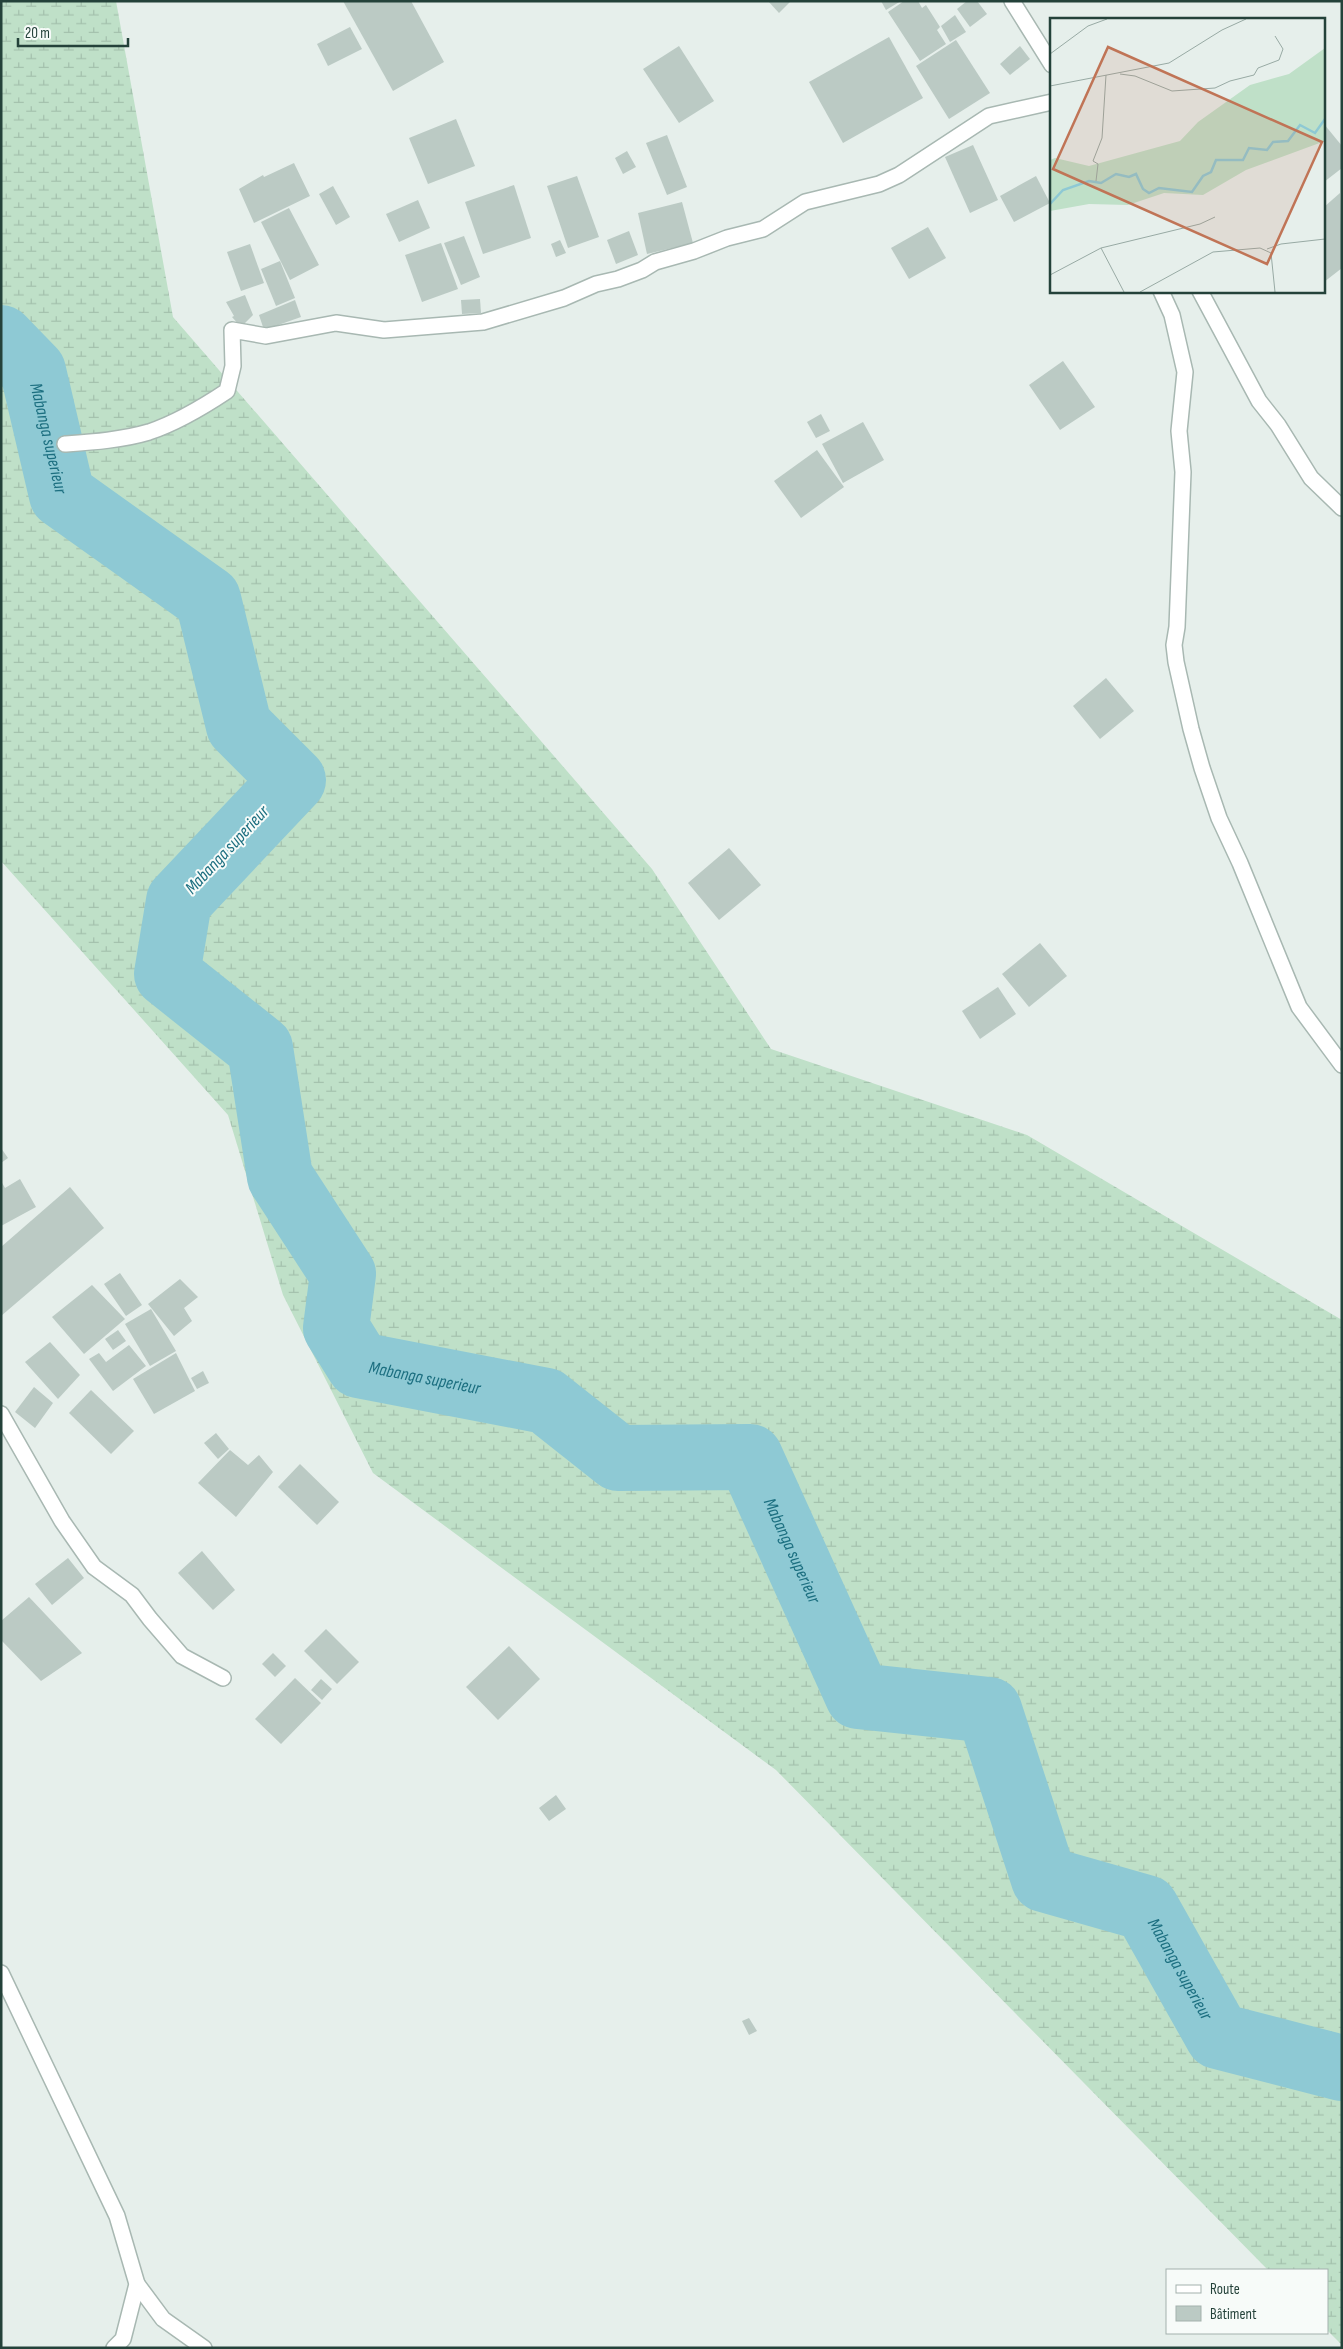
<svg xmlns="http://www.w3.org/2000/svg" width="1343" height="2349" font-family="'Sofia Sans Condensed',sans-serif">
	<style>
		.wetland { fill: url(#wetland-marsh) }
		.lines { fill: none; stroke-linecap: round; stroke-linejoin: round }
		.river { stroke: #8ec9d4; stroke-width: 66 }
		.building { fill: #bbcac4 }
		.minor-casing { stroke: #a8b8b2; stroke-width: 18 }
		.minor { stroke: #fff; stroke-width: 15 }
		.labels { text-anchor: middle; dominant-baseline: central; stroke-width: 4; stroke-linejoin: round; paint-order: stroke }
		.water-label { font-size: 18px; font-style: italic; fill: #1c6f80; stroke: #f7fbf9 }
		.inset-river { fill: none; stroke: #8ec9d4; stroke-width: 2.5 }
		.inset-road { fill: none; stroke: #98aaa4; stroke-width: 1 }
		.view { fill: #c07456; fill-opacity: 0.15; stroke: #c07456; stroke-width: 2.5 }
		.inset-edge { fill: none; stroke: #24423a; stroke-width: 2.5 }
	</style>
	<defs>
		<pattern id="wetland-marsh" width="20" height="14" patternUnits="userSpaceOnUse" patternTransform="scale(1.25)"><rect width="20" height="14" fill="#bfe0c8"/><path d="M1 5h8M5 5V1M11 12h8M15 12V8" fill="none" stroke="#a4c1ad"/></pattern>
	</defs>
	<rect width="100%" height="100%" fill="#e6efeb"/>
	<!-- wetland -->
	<polygon class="wetland" points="1,1 116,1 173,317 652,869 771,1049 1027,1135 1342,1320 1342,2345 1327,2330 1327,2270 1268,2270 776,1770 373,1473 283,1295 228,1115 1,861"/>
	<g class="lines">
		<!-- river -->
		<path class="river" id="s1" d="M1,338l32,33 29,124 146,104 31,127 54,54 -114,121 -12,73 93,74 20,129 63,97 -7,54 23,37 187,36 72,57 132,-1 108,239 131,14 55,169 102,29 72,128 124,32"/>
	</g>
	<!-- building -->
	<g class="building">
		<polygon points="343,1 411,1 444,62 393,91"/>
		<polygon points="768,1 791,1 779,13"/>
		<polygon points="881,1 901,1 886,10"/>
		<polygon points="904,1 918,1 922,8 926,5 940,27 937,30 946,44 920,61 888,12"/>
		<polygon points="967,1 977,1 987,14 970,27 957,9"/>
		<polygon points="955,15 966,32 950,42 941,26"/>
		<polygon points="350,27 362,49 328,66 317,44"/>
		<polygon points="889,37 923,98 843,143 809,82"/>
		<polygon points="956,40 990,93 949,119 916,66"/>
		<polygon points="679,46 714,101 679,123 643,69"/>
		<polygon points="1020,46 1030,59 1010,75 1000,64"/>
		<polygon points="456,119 475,166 428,184 409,138"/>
		<polygon points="1324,124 1342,146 1342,168 1324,182"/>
		<polygon points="667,135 687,187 667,195 646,143"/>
		<polygon points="973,145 998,200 970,213 945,157"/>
		<polygon points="627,151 636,167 623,174 615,158"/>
		<polygon points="294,163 310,196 254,223 239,189 263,175 264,177"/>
		<polygon points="577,176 599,237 568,248 547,186"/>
		<polygon points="1036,176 1050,203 1014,222 1000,196"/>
		<polygon points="514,185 531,238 483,254 465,202"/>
		<polygon points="333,186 350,217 336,225 319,194"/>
		<polygon points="1340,193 1342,268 1324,282 1324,207"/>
		<polygon points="418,200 430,228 399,242 386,214"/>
		<polygon points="682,202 693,243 647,254 638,213"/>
		<polygon points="289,208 319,265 290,280 261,222"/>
		<polygon points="928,227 946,258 909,279 891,248"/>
		<polygon points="629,231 638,255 616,264 607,240"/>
		<polygon points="464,236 480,277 461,285 444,243"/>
		<polygon points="560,240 566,253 556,257 551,244"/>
		<polygon points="441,243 458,289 422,302 405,255"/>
		<polygon points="250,244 264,283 241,291 227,252"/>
		<polygon points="280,261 295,298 276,306 261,269"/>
		<polygon points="245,295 253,315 241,327 232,317 234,316 226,302"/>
		<polygon points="480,299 481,313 462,314 461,300"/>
		<polygon points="295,300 301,317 264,330 259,315"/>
		<polygon points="1063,361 1095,407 1060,430 1029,385"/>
		<polygon points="821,414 830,431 816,438 807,422"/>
		<polygon points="863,422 884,460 843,483 822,444"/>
		<polygon points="817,450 844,487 801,518 774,481"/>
		<polygon points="1106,678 1134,711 1100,739 1073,706"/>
		<polygon points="729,848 761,885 719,920 688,883"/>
		<polygon points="1040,943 1067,976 1029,1007 1002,974"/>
		<polygon points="998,987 1016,1014 980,1039 962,1011"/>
		<polygon points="1,1148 8,1158 1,1163"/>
		<polygon points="20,1179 36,1207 1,1226 1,1181 5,1188"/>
		<polygon points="70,1187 104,1228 1,1316 1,1247"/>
		<polygon points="120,1273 142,1305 126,1316 104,1284"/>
		<polygon points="180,1279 198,1297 184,1308 192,1321 174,1336 148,1304"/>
		<polygon points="92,1285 125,1319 84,1354 52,1317"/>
		<polygon points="151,1309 176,1351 150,1366 125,1324"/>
		<polygon points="118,1330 126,1341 113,1350 105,1339"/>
		<polygon points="50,1342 80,1375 58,1399 25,1362"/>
		<polygon points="129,1345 146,1366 113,1391 89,1359 99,1353 106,1362"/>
		<polygon points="176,1353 195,1391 154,1414 133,1379"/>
		<polygon points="203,1371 209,1383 197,1389 191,1378"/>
		<polygon points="34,1387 53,1403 35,1428 15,1412"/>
		<polygon points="91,1390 134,1431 111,1454 69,1413"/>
		<polygon points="216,1433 229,1449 218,1459 204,1443"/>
		<polygon points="230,1450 248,1465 259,1455 273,1472 236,1517 198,1483"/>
		<polygon points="300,1464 339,1502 317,1525 278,1487"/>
		<polygon points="202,1551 235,1590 213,1610 178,1573"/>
		<polygon points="68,1558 84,1578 52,1605 35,1584"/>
		<polygon points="29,1597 82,1653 41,1681 1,1640 1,1621"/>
		<polygon points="326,1629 359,1662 337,1684 304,1651"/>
		<polygon points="509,1646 540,1679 498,1720 466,1687"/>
		<polygon points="273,1653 286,1666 275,1677 262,1664"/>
		<polygon points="295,1678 321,1703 281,1744 255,1719"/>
		<polygon points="321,1679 332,1689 322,1700 311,1690"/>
		<polygon points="556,1795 566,1809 549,1821 539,1808"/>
		<polygon points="749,2018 757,2031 749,2035 742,2021"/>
	</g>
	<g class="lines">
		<defs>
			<g id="minor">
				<polyline points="1012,1 1052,65"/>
				<polyline points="1161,291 1172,315 1185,372 1179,431 1183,472 1177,627 1174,645 1176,662 1191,729 1202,768 1219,818 1240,863 1299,1007 1342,1065"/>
				<polyline points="1200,291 1259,401 1278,425 1311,478 1342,508"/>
				<path d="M65,444c28,-2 57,-4 84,-12 27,-9 54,-25 78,-41l6,-25 -1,-36 34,6 70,-13 48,7 99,-8 81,-24 32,-14 22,-5 24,-9 13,-8 39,-11 33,-13 36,-9 42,-27 74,-18 20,-9 90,-59 63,-14"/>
				<polyline points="1,1414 62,1521 94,1567 132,1595 150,1619 182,1656 223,1678"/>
				<polyline points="1,1973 117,2216 137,2284 123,2339 114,2348"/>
				<polyline points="137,2284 163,2319 204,2348"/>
			</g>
		</defs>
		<!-- minor casing -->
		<use href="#minor" class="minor-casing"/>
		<!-- minor -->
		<use href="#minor" class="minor"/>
	</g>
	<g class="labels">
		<!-- water labels -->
		<g class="water-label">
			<text stroke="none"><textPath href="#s1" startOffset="115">Mabanga superieur</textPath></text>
			<text transform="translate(227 850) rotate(-47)">Mabanga superieur</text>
			<text stroke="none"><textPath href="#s1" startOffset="1330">Mabanga superieur</textPath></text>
			<text stroke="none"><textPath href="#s1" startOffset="1780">Mabanga superieur</textPath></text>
			<text stroke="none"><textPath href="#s1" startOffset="2425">Mabanga superieur</textPath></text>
		</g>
	</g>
	<!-- overview -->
	<g transform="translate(1050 18)">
		<rect width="275" height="275" fill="#e6efeb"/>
		<path d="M275,30v93l-79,29 -43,25 -39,-2 -36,12 -39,-1 -39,7v-51l5,-2 34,8 91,-25 18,-19 52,-37 39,-11z" fill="#bfe0c8"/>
		<path class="inset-river" d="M0,186l13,-14 26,-9 12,2 15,-9 13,3 7,-3 7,15 6,4 10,-5 33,4 11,-16 8,-4 5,-12h27l6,-12 18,2 6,-8 15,-1 12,-16 15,8 10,-14"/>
		<path class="inset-road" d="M0,36l38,-28 19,-7M70,56l15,2 37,15 43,-3 15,-7 24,-6 4,-7 21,-8 4,-11 -8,-13M0,68l119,-23 53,-33 24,-11M46,163l2,-17 -5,-3 9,-23 4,-63M51,230l23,44M217,231l14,-5 44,-5M0,257l51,-27 99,-24 15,-7M90,274l73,-40 47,-4 11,5 4,39"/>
		<path class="view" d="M58,29l214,95 -55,122 -214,-95z"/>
		<rect width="275" height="275" class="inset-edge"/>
	</g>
	<!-- border -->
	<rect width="1343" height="2349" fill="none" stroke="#24423a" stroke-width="5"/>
	<!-- legend -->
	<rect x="1166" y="2269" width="162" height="65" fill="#f7fbf9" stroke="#a3b1ad"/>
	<rect x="1176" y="2285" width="25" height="8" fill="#ffffff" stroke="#a3b1ad"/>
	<text x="1210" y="2294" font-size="15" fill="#24423a">Route</text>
	<rect x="1176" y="2306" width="25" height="15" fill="#bbcac4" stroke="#a3b1ad"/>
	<text x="1210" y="2319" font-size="15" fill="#24423a">Bâtiment</text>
	<!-- scale -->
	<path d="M18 38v8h110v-8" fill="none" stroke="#24423a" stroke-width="2.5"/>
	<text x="25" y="38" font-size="15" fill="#24423a" stroke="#f7fbf9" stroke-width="4" paint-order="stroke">20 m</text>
</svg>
